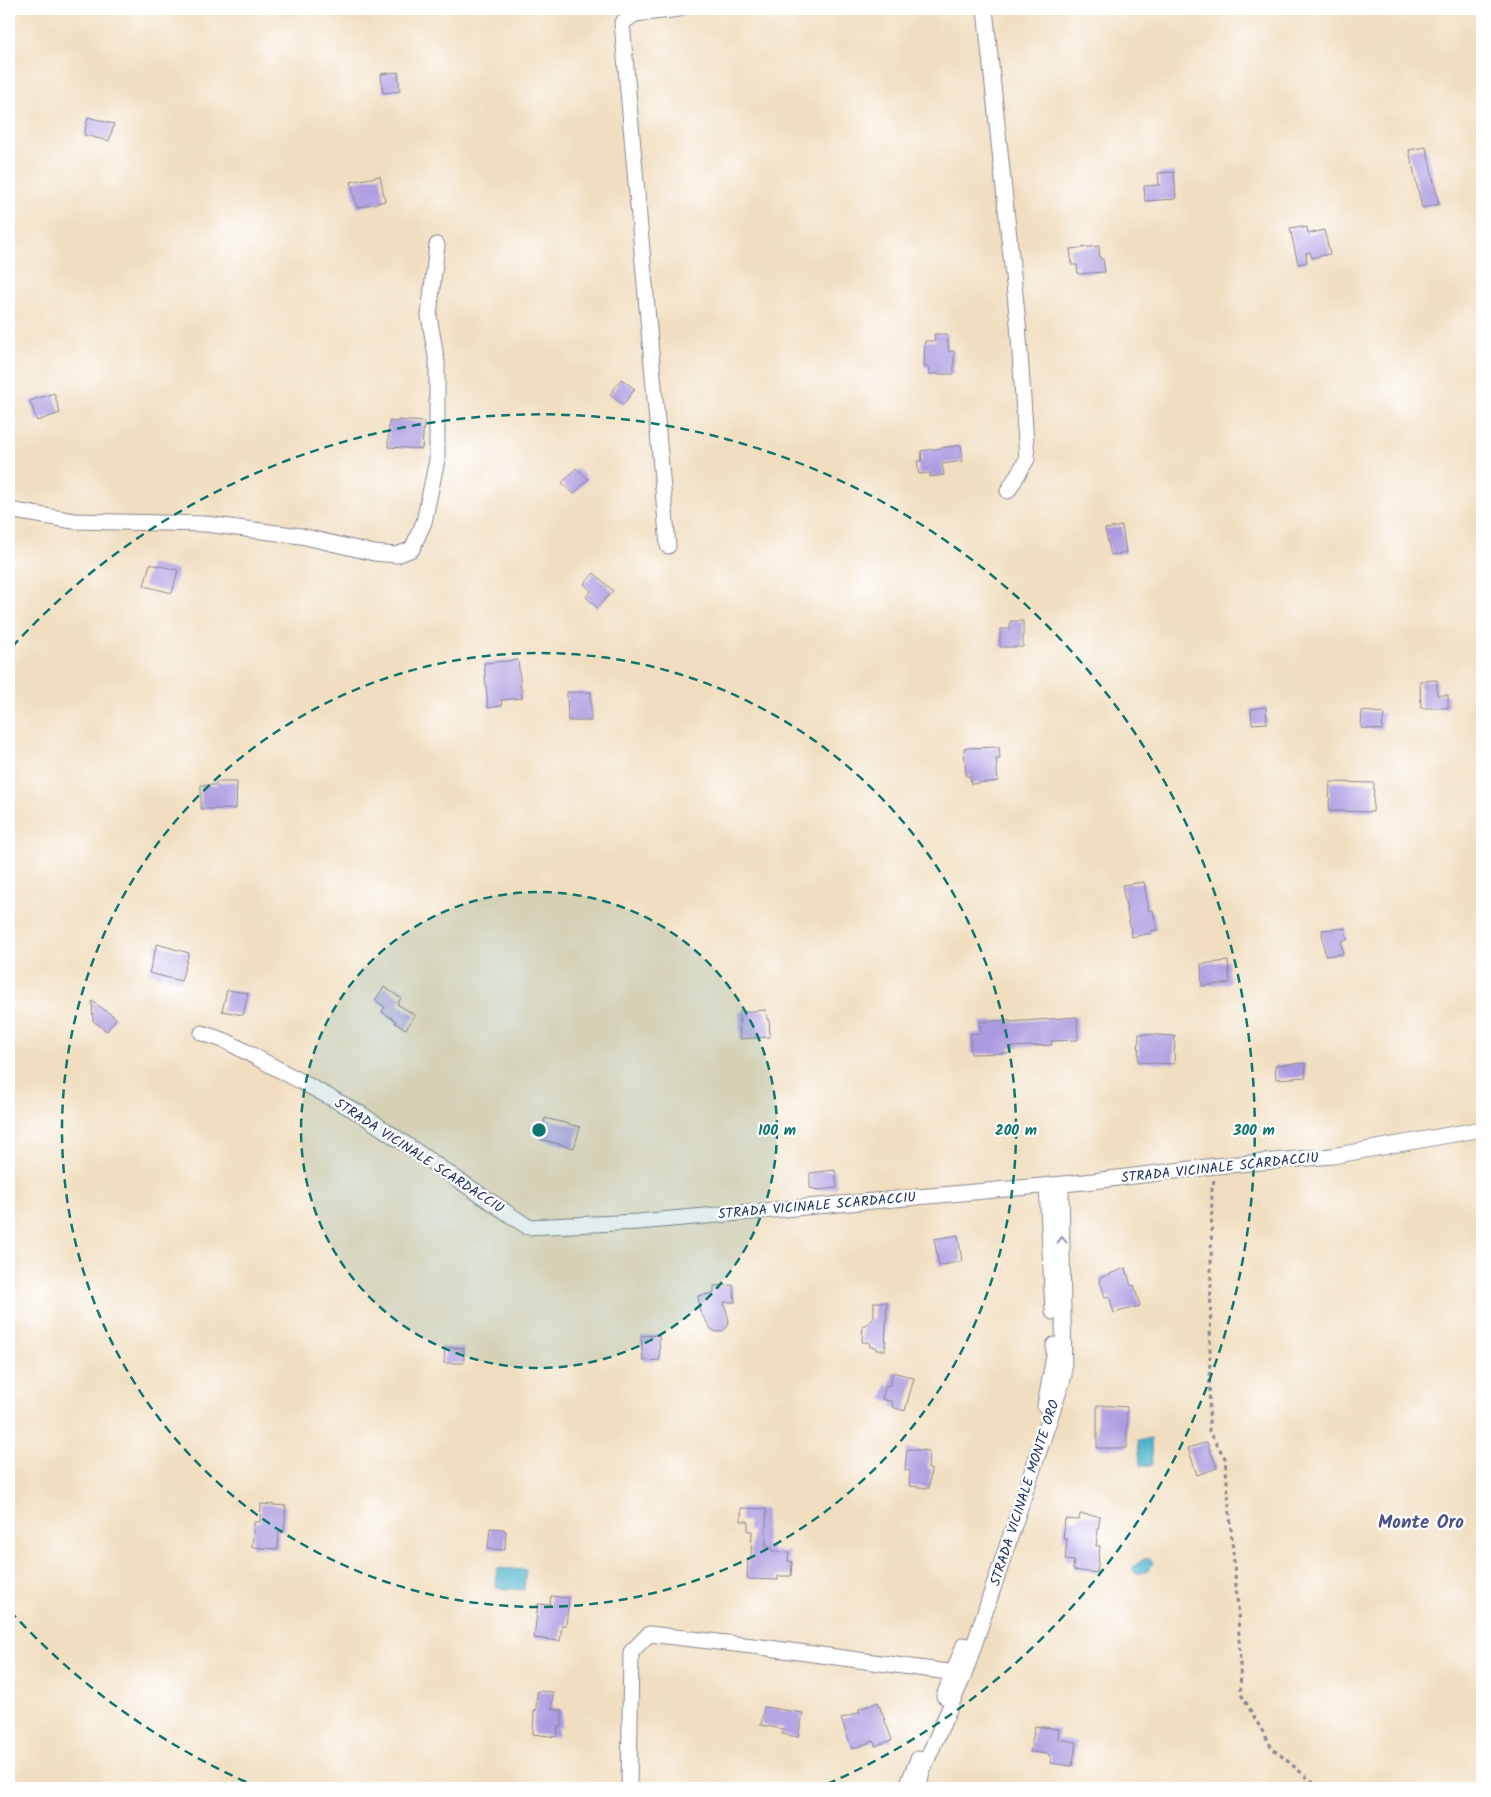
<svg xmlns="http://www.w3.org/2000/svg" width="1491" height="1797" font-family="Kalam,sans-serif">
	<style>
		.water { fill: #4fb5cd; stroke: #357296 }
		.building { fill: #ab9ae0 }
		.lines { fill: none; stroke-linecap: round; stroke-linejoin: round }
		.minor-casing { stroke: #86868f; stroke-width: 17 }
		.path { stroke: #86868f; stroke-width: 3; stroke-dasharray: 4 4; stroke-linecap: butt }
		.minor { stroke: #fff; stroke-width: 15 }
		.oneway { stroke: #8d97ae }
		.ring { fill: none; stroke: #0f766e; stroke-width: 2.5; stroke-dasharray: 9 6 }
		.labels { text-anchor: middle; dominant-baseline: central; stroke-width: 4.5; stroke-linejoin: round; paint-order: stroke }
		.street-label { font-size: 14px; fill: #1b2f5e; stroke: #fff }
		.district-label { font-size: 19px; font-weight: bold; fill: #4d548c; stroke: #fff }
		.centre { fill: #0f766e; stroke: #fff; stroke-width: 2.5 }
		.ring-label { font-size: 15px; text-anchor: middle; font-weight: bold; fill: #0f766e; stroke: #fff; stroke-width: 4.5; stroke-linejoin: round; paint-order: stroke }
	</style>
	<rect width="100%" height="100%" fill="#fff"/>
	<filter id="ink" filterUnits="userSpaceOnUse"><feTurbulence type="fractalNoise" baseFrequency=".02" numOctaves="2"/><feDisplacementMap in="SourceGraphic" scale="10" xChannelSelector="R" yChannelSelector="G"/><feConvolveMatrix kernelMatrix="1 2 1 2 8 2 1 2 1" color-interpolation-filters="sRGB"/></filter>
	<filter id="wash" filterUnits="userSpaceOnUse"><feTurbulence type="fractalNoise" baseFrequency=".0096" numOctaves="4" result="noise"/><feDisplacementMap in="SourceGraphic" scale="20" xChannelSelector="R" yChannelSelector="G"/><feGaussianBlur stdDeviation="1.12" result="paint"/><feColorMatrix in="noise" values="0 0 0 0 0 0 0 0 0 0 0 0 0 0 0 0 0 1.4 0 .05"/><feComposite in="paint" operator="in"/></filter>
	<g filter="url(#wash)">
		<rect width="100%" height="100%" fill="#f1dec0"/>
		<!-- water -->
		<g class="water">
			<polygon points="1151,1439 1152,1465 1140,1465 1138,1440"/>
			<path d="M1150,1558l3,5c-3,6 -11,12 -18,10l-2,-4 1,-3 10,-7z"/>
			<polygon points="497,1568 526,1570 524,1590 496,1588"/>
		</g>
		<g id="blocks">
			<!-- building -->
			<g class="building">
				<polygon points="398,72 400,91 383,93 381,74"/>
				<polygon points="88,117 114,124 109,141 84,135"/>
				<polygon points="1426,147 1439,204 1422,208 1409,150"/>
				<polygon points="1174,172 1176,199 1145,201 1144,186 1159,185 1158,173"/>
				<polygon points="380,176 385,201 357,208 351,182"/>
				<polygon points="1302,226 1302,228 1307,227 1308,234 1324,230 1330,254 1312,258 1310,252 1306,253 1307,262 1298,264 1290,228"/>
				<polygon points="1099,246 1100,259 1103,259 1105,272 1078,274 1077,265 1072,265 1070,249"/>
				<polygon points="934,334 947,334 949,352 954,351 954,374 929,374 928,367 924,367 925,341 935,341"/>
				<polygon points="621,379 635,389 623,405 610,395"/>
				<polygon points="54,393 60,413 37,421 30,401"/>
				<polygon points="398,420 424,422 422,449 388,447 389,421 398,422"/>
				<polygon points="961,445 963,461 942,464 944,475 930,477 930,473 919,474 917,461 922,461 921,451"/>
				<polygon points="576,468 588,479 574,494 562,483"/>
				<polygon points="1122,526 1126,553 1111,555 1105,529"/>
				<polygon points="150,564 178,570 172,593 144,586"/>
				<polygon points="594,573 613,591 597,608 586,597 591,591 584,584"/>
				<polygon points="1010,621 1023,621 1023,647 1000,647 1000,629 1010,629"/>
				<polygon points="518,660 522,698 501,700 502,706 488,708 484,663"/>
				<polygon points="1437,680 1437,695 1448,695 1448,708 1421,708 1420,681"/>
				<polygon points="567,692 591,692 591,721 568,721"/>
				<polygon points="1266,707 1267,723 1252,724 1251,709"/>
				<polygon points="1362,711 1384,713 1382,730 1361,728"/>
				<polygon points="999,747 1000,759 996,759 998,781 971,784 970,776 966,776 964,748"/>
				<polygon points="216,782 237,782 236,809 201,809 201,785 216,785"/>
				<polygon points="1330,782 1374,783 1373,812 1329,811"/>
				<polygon points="1144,882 1149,911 1153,910 1157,930 1151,931 1152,933 1132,937 1122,885"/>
				<polygon points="1345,928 1347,940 1341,941 1343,954 1325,956 1322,930"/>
				<polygon points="157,944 189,953 181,981 149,973"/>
				<polygon points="1228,961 1230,983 1202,986 1201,964"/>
				<polygon points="384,987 401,998 397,1004 415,1015 406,1029 395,1023 396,1021 382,1012 385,1007 375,1000"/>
				<polygon points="227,990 248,993 243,1015 222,1011"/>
				<polygon points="92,1001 116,1018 107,1031 93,1021"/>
				<polygon points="766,1010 767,1020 769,1019 770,1037 740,1039 739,1012"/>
				<polygon points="1077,1017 1078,1040 1051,1041 1052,1045 1010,1047 1010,1053 971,1054 970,1034 981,1033 980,1022 1009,1020 1009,1022"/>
				<polygon points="1139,1034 1175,1036 1174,1064 1138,1062"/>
				<polygon points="1305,1063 1306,1077 1276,1079 1275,1065"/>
				<polygon points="545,1118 580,1127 574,1148 540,1139"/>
				<polygon points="835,1170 837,1188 818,1190 810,1188 810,1173"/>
				<polygon points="958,1235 962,1261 939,1266 934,1239"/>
				<polygon points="1126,1268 1131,1286 1134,1285 1140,1306 1114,1313 1109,1296 1105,1297 1099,1278"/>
				<polygon points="733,1285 735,1302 724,1302 729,1321 728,1326 723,1331 717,1332 712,1330 700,1312 698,1296 714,1293 714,1286"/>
				<polygon points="874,1302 887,1302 885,1350 876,1350 876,1347 870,1347 869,1342 862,1342 863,1325 866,1325 874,1318"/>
				<polygon points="659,1335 660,1360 643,1361 641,1336"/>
				<polygon points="445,1347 464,1348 464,1363 444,1363"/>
				<polygon points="893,1372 914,1378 905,1411 892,1407 893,1402 882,1399 886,1385 889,1386"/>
				<polygon points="1097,1405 1127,1407 1127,1448 1097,1448"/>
				<polygon points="1207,1442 1217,1468 1197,1475 1188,1448"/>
				<polygon points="907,1449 929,1451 928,1469 931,1469 929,1488 909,1486 910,1471 905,1470"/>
				<polygon points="261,1504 286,1506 284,1531 279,1530 278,1549 252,1547 254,1522 260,1522"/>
				<polygon points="741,1508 766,1509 766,1547 772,1547 772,1551 789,1552 788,1561 792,1562 791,1576 778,1576 778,1580 747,1579 748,1559 751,1559 752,1531 748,1531 748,1521 741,1521"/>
				<polygon points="1080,1514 1100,1516 1096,1546 1100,1546 1097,1573 1073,1570 1074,1561 1065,1560 1067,1539 1063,1539 1065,1519 1079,1520"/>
				<polygon points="490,1528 504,1529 504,1531 506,1531 505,1550 488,1549"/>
				<polygon points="551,1596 569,1598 566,1625 562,1625 560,1641 534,1638 538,1604 550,1605"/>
				<polygon points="537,1691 553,1692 552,1709 562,1710 562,1727 558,1727 557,1737 533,1734 534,1710 536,1711"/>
				<polygon points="878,1702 892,1740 875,1746 874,1741 852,1749 841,1719 860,1712 859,1709"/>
				<polygon points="764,1707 803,1713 798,1737 782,1734 783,1729 761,1725"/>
				<polygon points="1035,1726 1059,1729 1058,1739 1077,1742 1072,1766 1050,1763 1051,1756 1049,1756 1049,1754 1030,1752"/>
			</g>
		</g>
	</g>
	<g filter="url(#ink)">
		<use href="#blocks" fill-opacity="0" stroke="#86868f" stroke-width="1"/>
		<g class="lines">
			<defs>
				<g id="minor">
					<polyline points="985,9 1018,323 1027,459 1008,491"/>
					<polyline points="9,510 74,521 206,524 301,536 374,553 397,555 412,549 424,522 437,460 437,362 429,316 437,245"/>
					<polyline points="668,546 622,23 635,14 679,9"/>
					<polyline points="202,1033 226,1041 361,1114 528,1227 638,1222 1085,1182 1216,1166 1332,1156 1482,1129"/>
					<polyline points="1047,1186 1053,1312"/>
					<polyline points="1045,1406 1054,1356 1054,1345"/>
					<polyline points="944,1696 964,1645"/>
					<polyline points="629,1788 631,1652 649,1634 761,1647 963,1674"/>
					<polyline points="906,1788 918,1759"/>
					<polyline points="919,1788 922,1771 964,1675 1064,1376 1061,1185"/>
				</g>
			</defs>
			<!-- minor casing -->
			<use href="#minor" class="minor-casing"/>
			<!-- path -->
			<polyline class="path" points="1214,1180 1212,1189 1209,1431 1225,1458 1238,1609 1241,1694 1272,1748 1316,1785 1317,1788"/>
			<!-- minor -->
			<use href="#minor" class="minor"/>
		</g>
		<!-- one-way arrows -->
		<defs><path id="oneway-chevron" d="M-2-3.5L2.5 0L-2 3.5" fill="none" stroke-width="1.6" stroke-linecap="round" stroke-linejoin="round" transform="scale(1.25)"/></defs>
		<use class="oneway" href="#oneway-chevron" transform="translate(1062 1240) rotate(-91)"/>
	</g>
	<!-- distance rings -->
	<circle cx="539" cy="1130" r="238" fill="#0f766e" fill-opacity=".12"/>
	<g class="ring">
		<circle cx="539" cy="1130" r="238"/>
		<circle cx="539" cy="1130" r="477"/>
		<path d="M260 1788A715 715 0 0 1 12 1613M12 647A715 715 0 1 1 818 1788"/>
	</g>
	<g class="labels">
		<!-- street labels -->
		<g class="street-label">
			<text transform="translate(419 1156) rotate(33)">STRADA VICINALE SCARDACCIU</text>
			<text transform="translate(1220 1168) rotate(-6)">STRADA VICINALE SCARDACCIU</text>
			<text transform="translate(817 1206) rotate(-5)">STRADA VICINALE SCARDACCIU</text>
			<text transform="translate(1025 1493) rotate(-72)">STRADA VICINALE MONTE ORO</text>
		</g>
		<!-- district labels -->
		<g class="district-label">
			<text x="1421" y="1523">Monte Oro</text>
		</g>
	</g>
	<circle cx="539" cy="1130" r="8" class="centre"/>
	<g class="ring-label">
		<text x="777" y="1135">100 m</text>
		<text x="1016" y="1135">200 m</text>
		<text x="1254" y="1135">300 m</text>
	</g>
	<!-- margin -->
	<rect width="1491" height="1797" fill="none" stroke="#fff" stroke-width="30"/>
</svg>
